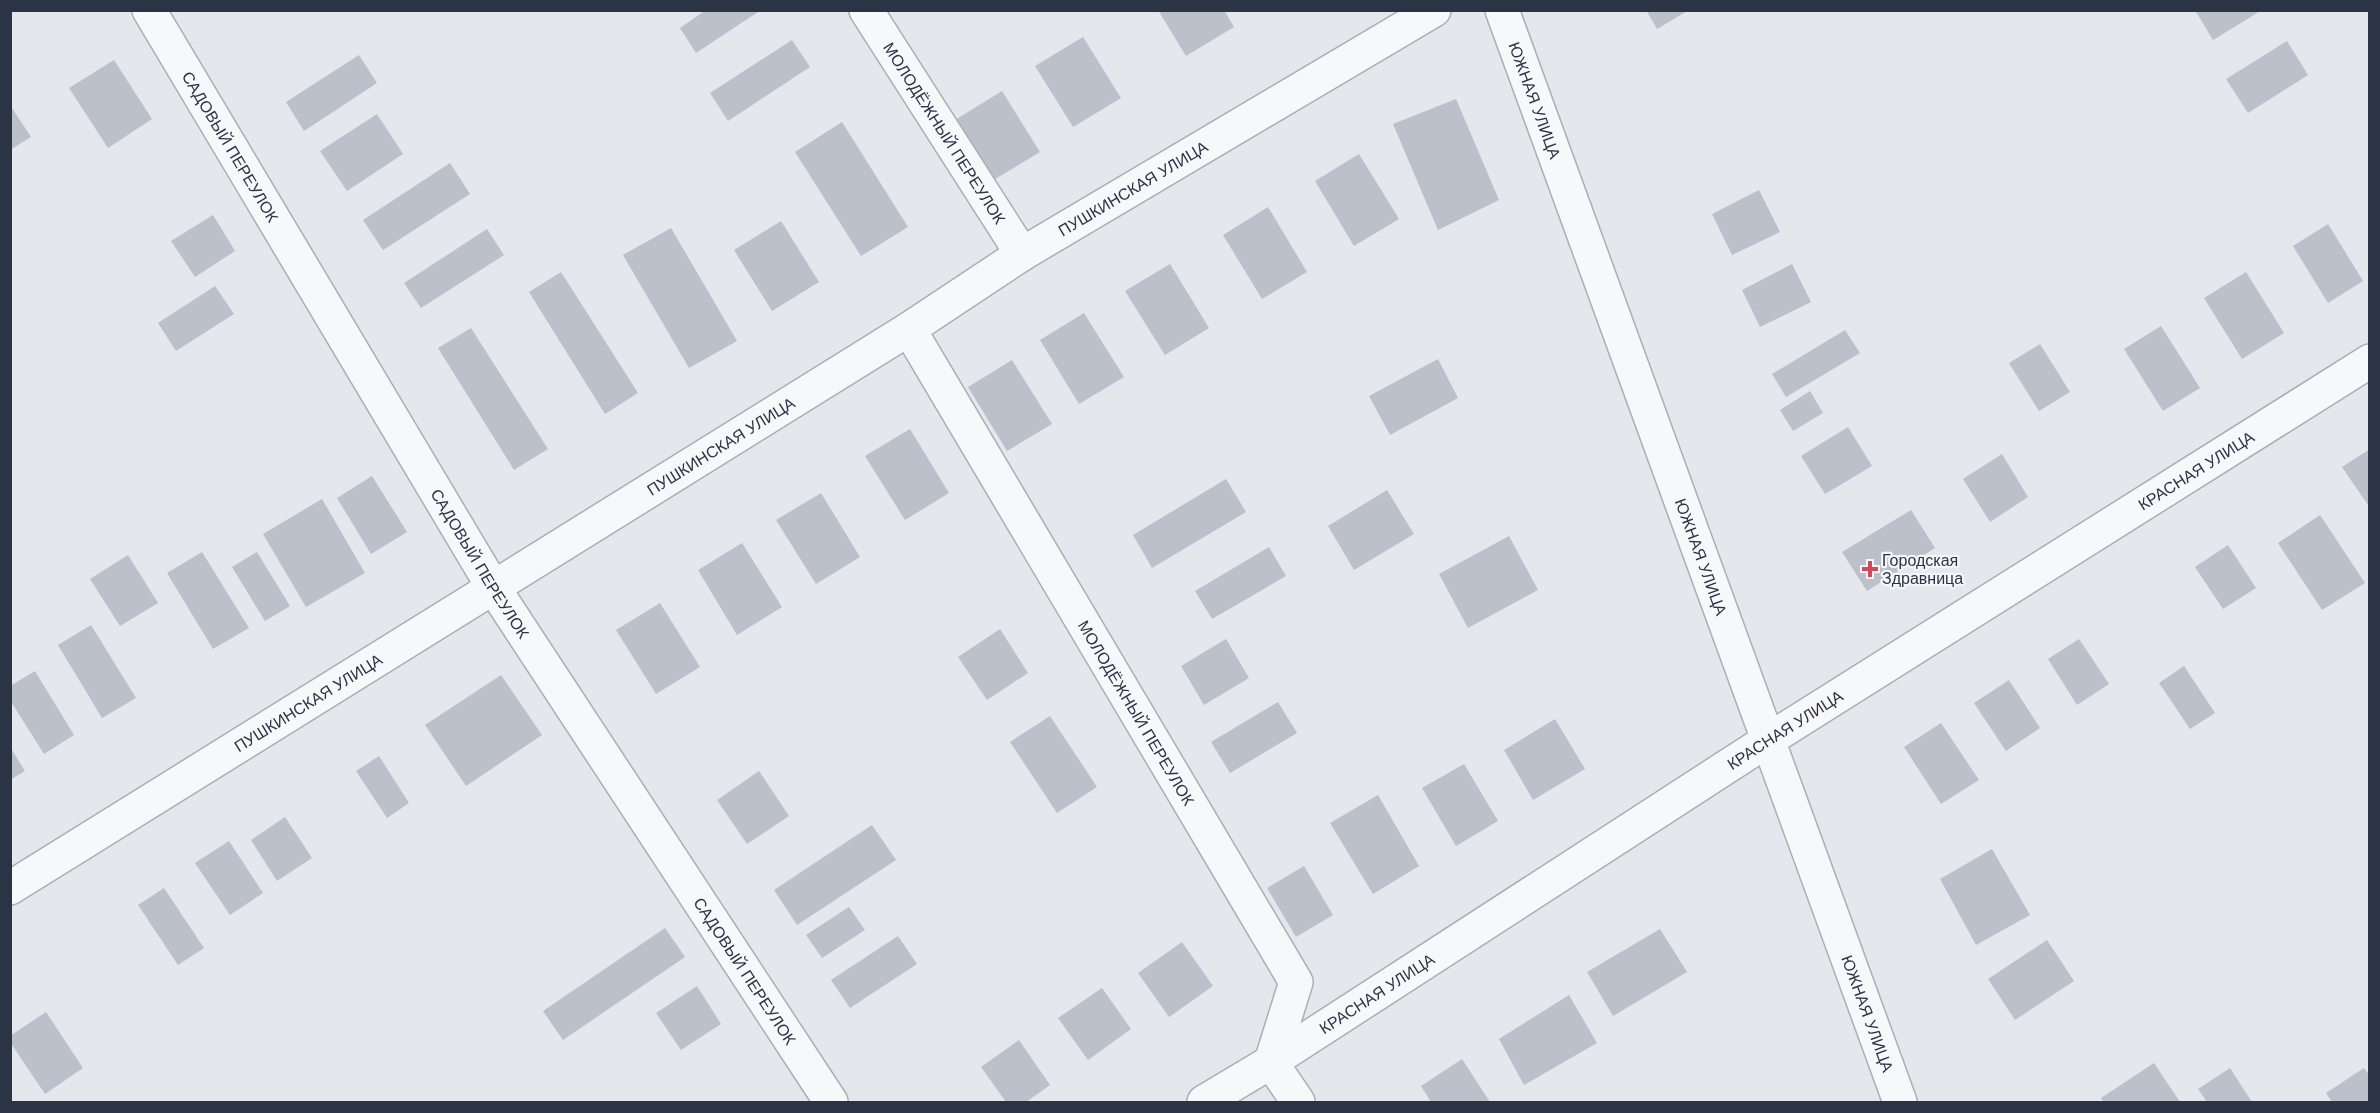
<svg xmlns="http://www.w3.org/2000/svg" width="2380" height="1113" font-family="Helvetica,sans-serif">
	<style>
		.building { fill: #bbc0ca }
		.lines { fill: none; stroke-linecap: round; stroke-linejoin: round }
		.minor-casing { stroke: #a9aeb7; stroke-width: 36 }
		.minor { stroke: #f7f8fa; stroke-width: 33 }
		.poi-dot { fill: #d1495b; stroke: #f4f6f9; stroke-width: 2 }
		.labels { text-anchor: middle; dominant-baseline: central; stroke-width: 4.5; stroke-linejoin: round; paint-order: stroke }
		.street-label { font-size: 16px; fill: #2b3445; stroke: #f4f6f9 }
		.poi-label { font-size: 16px; fill: #2b3445; stroke: #f4f6f9; text-anchor: start }
	</style>
	<rect width="100%" height="100%" fill="#e4e7ec"/>
	<!-- building -->
	<g class="building">
		<polygon points="706,10 761,10 696,53 680,28"/>
		<polygon points="1158,10 1224,10 1234,27 1186,56"/>
		<polygon points="1646,10 1689,10 1657,29"/>
		<polygon points="2195,10 2262,10 2213,40"/>
		<polygon points="1083,37 1121,98 1073,127 1035,66"/>
		<polygon points="792,40 810,67 728,121 710,93"/>
		<polygon points="2287,41 2308,75 2248,113 2226,79"/>
		<polygon points="359,55 377,83 304,131 286,102"/>
		<polygon points="114,60 152,119 108,148 69,88"/>
		<polygon points="1002,91 1040,152 992,181 955,120"/>
		<polygon points="1456,99 1499,200 1438,230 1393,124"/>
		<polygon points="10,105 31,137 10,150"/>
		<polygon points="377,114 403,154 347,191 320,151"/>
		<polygon points="842,122 908,227 861,256 795,152"/>
		<polygon points="1359,154 1399,219 1354,246 1315,181"/>
		<polygon points="450,163 470,194 383,250 363,220"/>
		<polygon points="1759,190 1780,232 1732,255 1712,214"/>
		<polygon points="1268,207 1307,272 1262,299 1223,235"/>
		<polygon points="213,215 235,251 195,277 171,241"/>
		<polygon points="781,221 819,282 772,311 734,250"/>
		<polygon points="2328,224 2363,281 2328,303 2293,246"/>
		<polygon points="671,228 737,341 689,368 623,255"/>
		<polygon points="487,229 504,255 421,308 404,283"/>
		<polygon points="1170,264 1209,328 1165,355 1125,291"/>
		<polygon points="1792,264 1811,302 1760,327 1742,290"/>
		<polygon points="561,272 638,393 605,414 529,292"/>
		<polygon points="2246,272 2284,333 2242,359 2204,298"/>
		<polygon points="215,286 234,314 176,351 158,323"/>
		<polygon points="1084,313 1124,377 1079,404 1040,340"/>
		<polygon points="2161,326 2200,388 2163,411 2124,349"/>
		<polygon points="471,328 548,449 514,470 438,348"/>
		<polygon points="1845,330 1860,353 1786,397 1772,374"/>
		<polygon points="2040,344 2070,392 2039,411 2009,363"/>
		<polygon points="1438,359 1458,398 1390,435 1369,396"/>
		<polygon points="1012,360 1052,424 1007,451 968,387"/>
		<polygon points="1810,391 1823,413 1793,431 1780,410"/>
		<polygon points="1848,427 1872,466 1825,494 1801,456"/>
		<polygon points="910,429 949,493 905,520 865,456"/>
		<polygon points="2370,449 2370,508 2342,467"/>
		<polygon points="2002,454 2028,497 1990,522 1963,479"/>
		<polygon points="372,476 407,532 371,554 337,498"/>
		<polygon points="1226,479 1246,512 1152,568 1133,535"/>
		<polygon points="1387,490 1414,534 1354,570 1328,526"/>
		<polygon points="821,493 860,557 816,584 776,520"/>
		<polygon points="322,499 365,573 306,607 263,534"/>
		<polygon points="1911,510 1935,548 1867,591 1842,552"/>
		<polygon points="2320,515 2365,583 2322,610 2278,543"/>
		<polygon points="1509,536 1538,590 1468,628 1439,574"/>
		<polygon points="742,543 782,607 737,635 698,570"/>
		<polygon points="2228,545 2256,588 2223,609 2195,567"/>
		<polygon points="1269,547 1286,576 1212,619 1195,591"/>
		<polygon points="202,552 249,628 213,649 167,573"/>
		<polygon points="257,552 290,606 265,621 232,567"/>
		<polygon points="128,555 158,603 120,626 90,579"/>
		<polygon points="660,603 700,667 656,694 616,630"/>
		<polygon points="91,625 136,698 102,718 58,645"/>
		<polygon points="1000,629 1028,673 987,700 958,657"/>
		<polygon points="1226,639 1249,678 1204,705 1181,666"/>
		<polygon points="2079,639 2109,684 2077,705 2048,659"/>
		<polygon points="2184,666 2215,713 2190,729 2159,683"/>
		<polygon points="35,671 74,735 44,754 10,700 10,686"/>
		<polygon points="501,675 542,735 466,786 425,725"/>
		<polygon points="2009,680 2040,728 2006,751 1974,703"/>
		<polygon points="1278,702 1297,733 1230,773 1211,742"/>
		<polygon points="1050,716 1097,787 1057,813 1010,742"/>
		<polygon points="1555,719 1585,769 1533,800 1504,750"/>
		<polygon points="1941,723 1979,780 1941,804 1904,747"/>
		<polygon points="10,747 25,771 10,780"/>
		<polygon points="379,756 409,803 387,818 356,771"/>
		<polygon points="1464,764 1498,821 1456,846 1422,788"/>
		<polygon points="759,771 789,816 747,844 717,800"/>
		<polygon points="1378,795 1419,866 1373,894 1330,823"/>
		<polygon points="285,817 312,858 277,881 251,840"/>
		<polygon points="872,825 896,860 797,925 774,890"/>
		<polygon points="229,841 263,893 230,915 195,863"/>
		<polygon points="1992,849 2030,915 1976,945 1940,879"/>
		<polygon points="1304,866 1333,915 1296,937 1267,888"/>
		<polygon points="164,888 204,948 178,965 138,905"/>
		<polygon points="849,907 865,930 822,958 806,935"/>
		<polygon points="665,928 685,957 563,1040 543,1011"/>
		<polygon points="1660,929 1687,972 1613,1016 1587,972"/>
		<polygon points="898,936 917,964 850,1008 831,980"/>
		<polygon points="2047,940 2074,981 2015,1020 1988,979"/>
		<polygon points="1182,942 1213,986 1169,1017 1138,973"/>
		<polygon points="697,986 721,1024 681,1050 656,1013"/>
		<polygon points="1102,988 1131,1029 1088,1060 1058,1018"/>
		<polygon points="1569,995 1597,1043 1524,1085 1499,1039"/>
		<polygon points="46,1012 83,1068 45,1094 10,1042 10,1036"/>
		<polygon points="1019,1040 1050,1085 1026,1102 1006,1102 981,1067"/>
		<polygon points="1462,1059 1490,1102 1431,1102 1421,1086"/>
		<polygon points="2154,1063 2180,1102 2104,1102 2101,1098"/>
		<polygon points="2230,1068 2252,1102 2207,1102 2198,1089"/>
		<polygon points="2364,1068 2370,1076 2370,1102 2332,1102 2326,1093"/>
	</g>
	<g class="lines">
		<defs>
			<g id="minor">
				<path id="s1" d="M149,10l344,577 338,515"/>
				<path id="s2" d="M866,10l156,244"/>
				<path id="s3" d="M1502,10l398,1092"/>
				<path id="s4" d="M909,329l387,653 -25,80 27,40"/>
				<path id="s5" d="M10,888l899,-559 113,-75 412,-244"/>
				<path id="s6" d="M1204,1102l67,-40 497,-322 602,-379"/>
			</g>
		</defs>
		<!-- minor casing -->
		<use href="#minor" class="minor-casing"/>
		<!-- minor -->
		<use href="#minor" class="minor"/>
	</g>
	<!-- markers -->
	<path class="poi-dot" d="M1867 560h6v6h6v6h-6v6h-6v-6h-6v-6h6z"/>
	<g class="labels">
		<!-- street labels -->
		<g class="street-label">
			<text stroke="none"><textPath href="#s3" startOffset="96">ЮЖНАЯ УЛИЦА</textPath></text>
			<text stroke="none"><textPath href="#s2" startOffset="146">МОЛОДЁЖНЫЙ ПЕРЕУЛОК</textPath></text>
			<text stroke="none"><textPath href="#s1" startOffset="159">САДОВЫЙ ПЕРЕУЛОК</textPath></text>
			<text stroke="none"><textPath href="#s5" startOffset="1323">ПУШКИНСКАЯ УЛИЦА</textPath></text>
			<text stroke="none"><textPath href="#s5" startOffset="837">ПУШКИНСКАЯ УЛИЦА</textPath></text>
			<text stroke="none"><textPath href="#s6" startOffset="1176">КРАСНАЯ УЛИЦА</textPath></text>
			<text stroke="none"><textPath href="#s3" startOffset="582">ЮЖНАЯ УЛИЦА</textPath></text>
			<text stroke="none"><textPath href="#s1" startOffset="645">САДОВЫЙ ПЕРЕУЛОК</textPath></text>
			<text stroke="none"><textPath href="#s5" startOffset="351">ПУШКИНСКАЯ УЛИЦА</textPath></text>
			<text stroke="none"><textPath href="#s4" startOffset="446">МОЛОДЁЖНЫЙ ПЕРЕУЛОК</textPath></text>
			<text stroke="none"><textPath href="#s6" startOffset="690">КРАСНАЯ УЛИЦА</textPath></text>
			<text stroke="none"><textPath href="#s1" startOffset="1131">САДОВЫЙ ПЕРЕУЛОК</textPath></text>
			<text stroke="none"><textPath href="#s6" startOffset="204">КРАСНАЯ УЛИЦА</textPath></text>
			<text stroke="none"><textPath href="#s3" startOffset="1068">ЮЖНАЯ УЛИЦА</textPath></text>
		</g>
		<!-- poi labels -->
		<g class="poi-label">
			<text x="1882" y="560">Городская<tspan x="1882" dy="18">Здравница</tspan></text>
		</g>
	</g>
	<!-- border -->
	<rect width="2380" height="1113" fill="none" stroke="#2b3445" stroke-width="24"/>
</svg>
